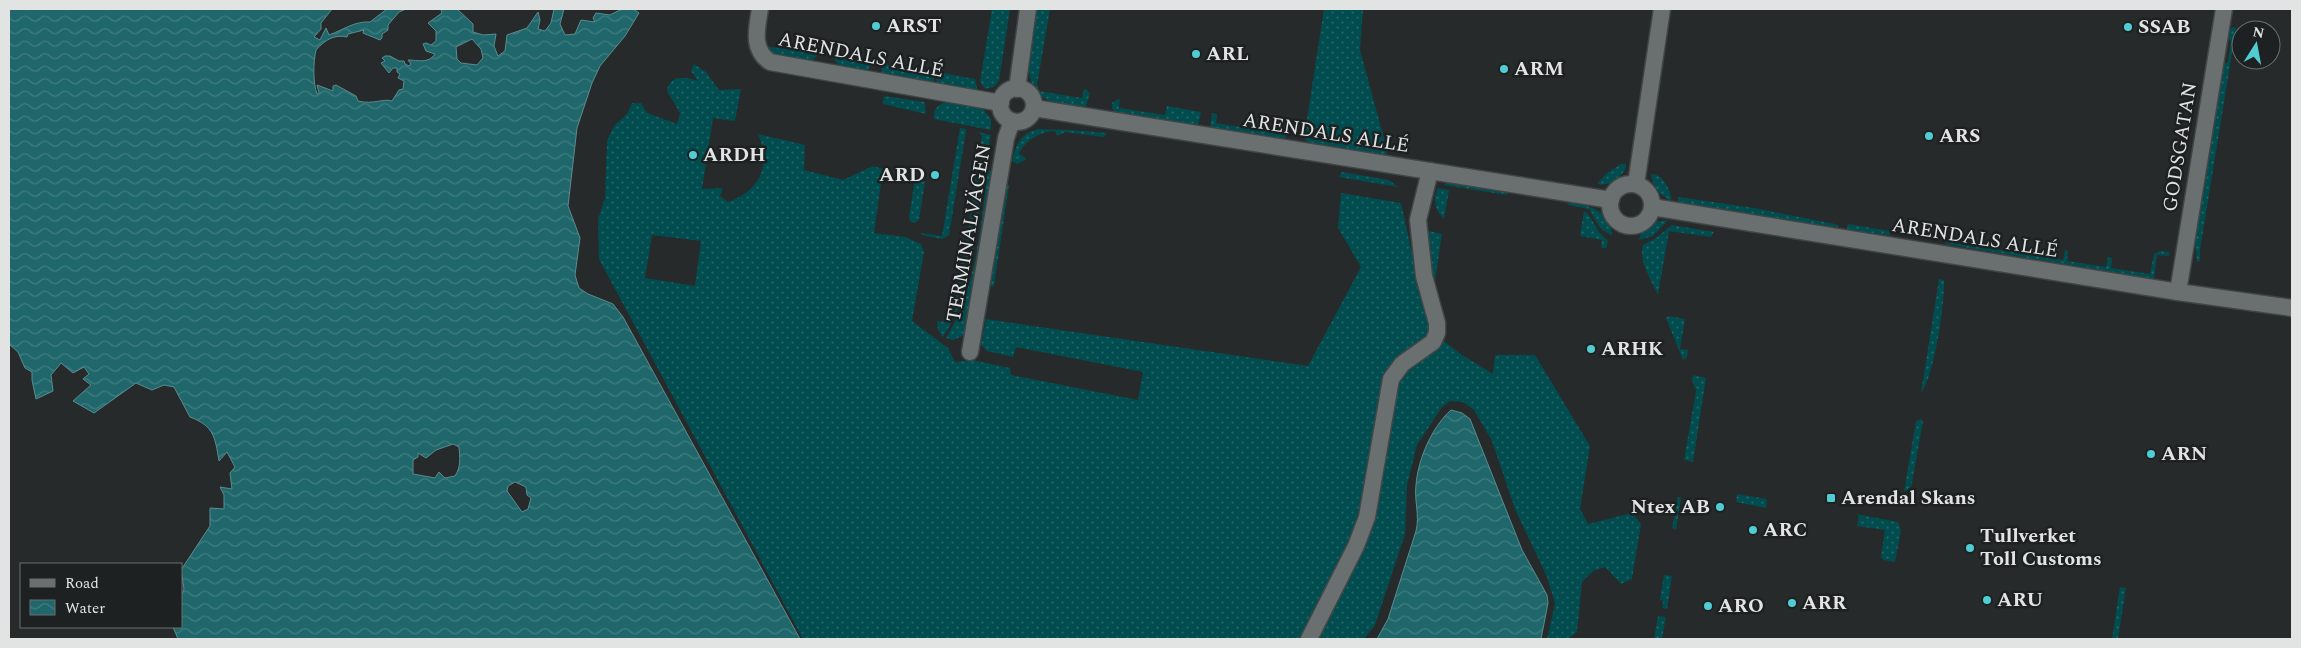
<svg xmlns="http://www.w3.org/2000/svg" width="2301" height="648" font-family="Spectral,serif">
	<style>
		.grass { fill: url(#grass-dots); fill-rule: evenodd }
		.water { fill: url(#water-waves); stroke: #5a8c8f; fill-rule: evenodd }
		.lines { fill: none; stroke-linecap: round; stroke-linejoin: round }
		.minor-casing { stroke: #424545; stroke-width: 19 }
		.minor { stroke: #6a6f6f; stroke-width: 16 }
		.poi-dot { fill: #51ccd3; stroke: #1d2121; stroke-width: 2 }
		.labels { text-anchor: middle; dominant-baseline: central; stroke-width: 5; stroke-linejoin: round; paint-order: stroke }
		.poi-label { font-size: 20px; font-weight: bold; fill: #e2e4e4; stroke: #1d2121; text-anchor: start }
		.street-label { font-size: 20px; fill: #e2e4e4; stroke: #1d2121 }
	</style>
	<defs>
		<pattern id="grass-dots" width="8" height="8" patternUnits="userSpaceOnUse" patternTransform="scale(1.25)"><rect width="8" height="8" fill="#004c4f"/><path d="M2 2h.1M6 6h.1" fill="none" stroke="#256668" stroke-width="1.8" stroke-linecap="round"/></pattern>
		<pattern id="water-waves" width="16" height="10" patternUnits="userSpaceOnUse" patternTransform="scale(1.25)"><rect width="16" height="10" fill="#20676b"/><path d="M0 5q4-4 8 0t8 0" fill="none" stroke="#407d80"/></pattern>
	</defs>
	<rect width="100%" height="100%" fill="#272a2b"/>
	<!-- grass -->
	<g class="grass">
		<polygon points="992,9 1010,9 999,81 994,87 985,89 980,82"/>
		<path d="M1034,9h16l-13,76 2,6 43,7 2,-9h2l4,5 -4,12c-9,1 -19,-2 -28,-3 -44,-8 -27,-62 -24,-94z"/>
		<polygon points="1324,9 1363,9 1360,50 1386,146 1387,156 1310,144 1304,138"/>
		<polygon points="2233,27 2236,28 2200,250 2200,261 2197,262 2195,243 2224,64 2228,62 2231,41 2228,39 2229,30"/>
		<path d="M765,46l54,8 -10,9c-16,-2 -34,-2 -44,-17z"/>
		<polygon points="831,56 872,62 867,73 842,69"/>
		<path d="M694,64l12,8 13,18 22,-1 -6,32 -22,-3 -11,71 21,-1 -3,8 8,6c31,-11 44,-36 30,-68l47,11 -1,25 39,10 30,-14 10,3 -9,64 31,4 16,7 3,8 -12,69 36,27 7,14 17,-2 38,8 1,7 127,25 5,-28 -127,-25 -3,10 -26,-6 -6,-6 5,-26 322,47 53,-99 -23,-39 3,-35 60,10 28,127 33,25 31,19 2,-19h40l55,91 -10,63 8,15 44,-11 9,11 -9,55 -11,5 -16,-17 -12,4 -11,11 -5,50 -9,7h-21l8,-35 -8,-27 -32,-68 -23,-68 -18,-31 -11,-8 -13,-1 -8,6 -25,38 -10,40 -2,49 -30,91 -11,14h-561l-204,-380 -1,-40 7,-21 2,-57 7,-15 13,-12 5,-11h9l6,10 30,11 3,-11 -13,-22c2,-16 18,-15 31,-10l-7,-10zM652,235l49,6 -6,45 -50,-8z"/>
		<polygon points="882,64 935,72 933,84 882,75"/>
		<polygon points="937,72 975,79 978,92 936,85"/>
		<polygon points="884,96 925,102 926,114 883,104"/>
		<polygon points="1118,99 1120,99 1119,108 1165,115 1167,106 1201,112 1198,126 1116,112 1112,109 1112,103"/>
		<path d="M950,101l32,7 9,11v11l-57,-11c-1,-12 5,-15 16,-18z"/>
		<polygon points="1212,113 1217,114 1216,123 1282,134 1284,125 1289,129 1289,133 1284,139 1210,128"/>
		<polygon points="960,128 966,129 966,131 949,235 942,239 922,235 921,233 942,236"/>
		<path d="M1038,129l34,1 35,3 -3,4 -39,-5 -8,4 -2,-5c-14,0 -31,10 -36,23l7,4 -1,2 -8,4 -5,-3c4,-17 8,-27 26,-32z"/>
		<polygon points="978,132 991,135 987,156 976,153 979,151 982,136"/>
		<path d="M1621,164h5v4c-7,12 -15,18 -29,16l10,-11z"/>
		<path d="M971,167l14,2c-8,55 -10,120 -42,168l-5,-7 -1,-9 9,1 15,-63 4,-9 11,-74 -7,-6z"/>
		<path d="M988,170l4,1 1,5 -28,159 -12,5 -7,-2c31,-51 34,-110 42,-168z"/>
		<polygon points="1342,172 1389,180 1398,187 1339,177"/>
		<path d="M1651,174c11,-1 21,17 20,27l-16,-11z"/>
		<polygon points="917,177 922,178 925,182 919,220 915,223 910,221 909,217 915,179"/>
		<polygon points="1446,183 1451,183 1507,192 1507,195 1444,185"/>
		<polygon points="1007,185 1009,185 994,286 992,287 989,286 1005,186"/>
		<path d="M1438,188l11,2 -5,29c-9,-9 -12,-19 -6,-31z"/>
		<polygon points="1678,197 1754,208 1839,225 1837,228 1678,202"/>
		<path d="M1569,202c20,3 43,9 43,34l-12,-8 -11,-19 -21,-4z"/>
		<polygon points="1584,211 1589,215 1599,232 1608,241 1606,248 1601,248 1602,240 1580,236"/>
		<path d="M1668,220l-15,16 -14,4c2,-14 17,-19 29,-20z"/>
		<polygon points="1848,224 1890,231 1890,235 1847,230"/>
		<path d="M1672,225l42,7 -3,5 -42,-6 -11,64c-6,-13 -20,-35 -15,-50l13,-7z"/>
		<polygon points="1429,231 1442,234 1433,295 1425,232"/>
		<polygon points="1978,237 1982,238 1981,247 2020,253 2021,244 2025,244 2025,254 2063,260 2065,250 2068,251 2067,261 2106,267 2108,257 2112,258 2111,268 2150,274 2154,254 2160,251 2169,252 2169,256 2157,255 2154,279 1945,244 1946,241 1976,247"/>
		<path d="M1939,279l5,1c1,23 -10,96 -23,113z"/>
		<polygon points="1669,316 1685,319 1680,349 1688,350 1687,357 1683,360 1666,318"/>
		<polygon points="1693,375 1706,378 1693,462 1684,460 1696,391 1692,380"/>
		<polygon points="1921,419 1923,421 1912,483 1911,487 1904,492 1916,421"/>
		<polygon points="1737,494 1767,499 1766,508 1736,502"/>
		<polygon points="1678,497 1681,498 1676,530 1672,528"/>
		<polygon points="1856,514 1898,522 1901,531 1895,562 1883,560 1881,557 1885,530 1857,526 1859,516"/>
		<polygon points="1664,575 1672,576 1667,609 1662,608 1663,601 1660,600"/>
		<polygon points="2120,587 2126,588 2118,639 2112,639"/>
		<polygon points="1658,616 1666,617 1662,639 1654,639"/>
	</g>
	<!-- water -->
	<g class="water">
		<path d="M9,9h323l-11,14v6l-7,8 6,3 6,-12 3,7c16,-6 26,-14 41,-13l17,-13h19l-7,3 -11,13v5l-6,4v4l-2,2 -17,-7 1,-3 -16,4 -1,3c-13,-3 -22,3 -31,13 -3,12 -3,34 1,44l2,-1 -2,-8 16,6v-5l3,-1 20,11 2,5c15,4 26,-3 34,0l7,-11 4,-1 1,-8 -6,-3 2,-4 -3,-2v-4h-4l-4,5 -8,-10 4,-2 -3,-3 3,-2h5l9,5h5l1,3 4,2 2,-2 -3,-4c10,0 20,4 27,-6l-9,-3 -3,-7 3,-1 5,2 5,-4v-10l-8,-8 14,-10 -1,-4h16l16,15v8l10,3 13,-1 -2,12 4,10 7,-5 2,-16 20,-7 11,-16 2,8 -2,9 7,2 6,-8 3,-14h10l-4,15 5,11 10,-1 6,-14 14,2 -2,-4 3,-5 14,2c10,-5 19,-11 29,-2l-14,23 -25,30 -8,17 -15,45 -9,78 12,32 -5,37 4,13 9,6 25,10 10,13 177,322h-622l-5,-12h8v-31l3,-7 -3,-19 29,-44v-18l14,1v-14l-4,-8 12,2 -2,-16 5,-6 -8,-15 -8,9c-4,-24 -5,-35 -29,-44l-16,-30 -10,-2 -12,5 -16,-7 -42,30 -21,-12 18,-16 -8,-6 6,-5 -5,-7 -11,6 -12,-10 -10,12 2,16 -17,8 -4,-19v-8l-7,-4 -7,-16 -9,-8zM472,39l9,10 2,9 -6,7 -16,-2 -4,-4 -1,-12zM453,444l6,3c1,11 2,20 -4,29l-10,2 -6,-6 -4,6 -22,-4v-14l5,-3v-4l8,5 10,-8zM515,482l11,5 1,8 4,3 -3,11 -6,3 -15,-21 1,-5z"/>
		<path d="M1451,410l11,3 8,6 52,131 25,45 1,8 -7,36h-164l11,-20 28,-88c4,-16 -2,-30 0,-46 2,-26 16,-58 35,-75z"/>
	</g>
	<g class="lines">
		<defs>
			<g id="minor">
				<path d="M760,9c-3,19 -9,40 10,53l231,41"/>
				<circle cx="1017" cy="105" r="17"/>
				<polyline points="1017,89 1028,9"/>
				<polyline points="1034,108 1611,200"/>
				<circle cx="1631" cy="205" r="21"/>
				<polyline points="1636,184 1662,9"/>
				<polyline points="1652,207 2178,292 2292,308"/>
				<polyline points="2178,292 2224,9"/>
				<polyline points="970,352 1006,138 1012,121"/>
				<polyline points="1309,639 1356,546 1367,517 1391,379 1402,364 1433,342 1437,333 1437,323 1424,276 1418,220 1430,171"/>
			</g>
		</defs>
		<!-- minor casing -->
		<use href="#minor" class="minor-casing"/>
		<!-- minor -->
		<use href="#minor" class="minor"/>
	</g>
	<!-- markers -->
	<g class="poi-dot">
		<circle cx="876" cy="26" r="5"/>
		<circle cx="2128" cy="27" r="5"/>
		<circle cx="1196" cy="54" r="5"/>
		<circle cx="1504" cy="69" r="5"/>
		<circle cx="1929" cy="136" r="5"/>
		<circle cx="693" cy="155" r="5"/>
		<circle cx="935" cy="175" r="5"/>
		<circle cx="1591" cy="349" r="5"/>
		<circle cx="2151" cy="454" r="5"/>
		<rect x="1826" y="493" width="10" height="10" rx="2.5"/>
		<circle cx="1720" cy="507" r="5"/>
		<circle cx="1753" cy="530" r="5"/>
		<circle cx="1970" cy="548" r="5"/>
		<circle cx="1987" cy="600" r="5"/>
		<circle cx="1792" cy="603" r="5"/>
		<circle cx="1708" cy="606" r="5"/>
	</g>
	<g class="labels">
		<!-- poi labels -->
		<g class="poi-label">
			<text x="886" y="26">ARST</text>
			<text x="2138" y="27">SSAB</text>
			<text x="1206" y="54">ARL</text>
			<text x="1514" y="69">ARM</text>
			<text x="1939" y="136">ARS</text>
			<text x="703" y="155">ARDH</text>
			<text x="925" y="175" text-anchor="end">ARD</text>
			<text x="1601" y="349">ARHK</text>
			<text x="2161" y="454">ARN</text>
			<text x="1841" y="498">Arendal Skans</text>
			<text x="1710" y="507" text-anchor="end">Ntex AB</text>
			<text x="1763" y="530">ARC</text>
			<text x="1980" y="536">Tullverket<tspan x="1980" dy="23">Toll Customs</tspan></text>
			<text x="1997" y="600">ARU</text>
			<text x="1802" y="603">ARR</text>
			<text x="1718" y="606">ARO</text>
		</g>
		<!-- street labels -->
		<g class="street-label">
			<text transform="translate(861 55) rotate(11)">ARENDALS ALLÉ</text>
			<text transform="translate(1326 133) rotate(9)">ARENDALS ALLÉ</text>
			<text transform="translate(2180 147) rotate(-81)">GODSGATAN</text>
			<text transform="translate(969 233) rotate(-80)">TERMINALVÄGEN</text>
			<text transform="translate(1975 238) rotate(9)">ARENDALS ALLÉ</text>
		</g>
	</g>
	<!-- border -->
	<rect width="2301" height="648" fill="none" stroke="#e2e4e4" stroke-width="20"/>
	<!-- legend -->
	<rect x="20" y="563" width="162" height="65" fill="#1d2121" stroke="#6c6f6f"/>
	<rect x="30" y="579" width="25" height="8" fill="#6a6f6f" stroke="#6c6f6f"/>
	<text x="65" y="588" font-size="15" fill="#e2e4e4">Road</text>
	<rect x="30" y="600" width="25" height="15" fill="url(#water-waves)" stroke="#6c6f6f"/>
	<text x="65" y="613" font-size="15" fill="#e2e4e4">Water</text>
	<!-- north arrow -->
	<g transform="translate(2256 45) rotate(11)"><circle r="24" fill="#1d2121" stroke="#6c6f6f"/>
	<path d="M0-4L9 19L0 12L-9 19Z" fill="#51ccd3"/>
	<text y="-8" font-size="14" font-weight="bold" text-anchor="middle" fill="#e2e4e4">N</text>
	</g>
</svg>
